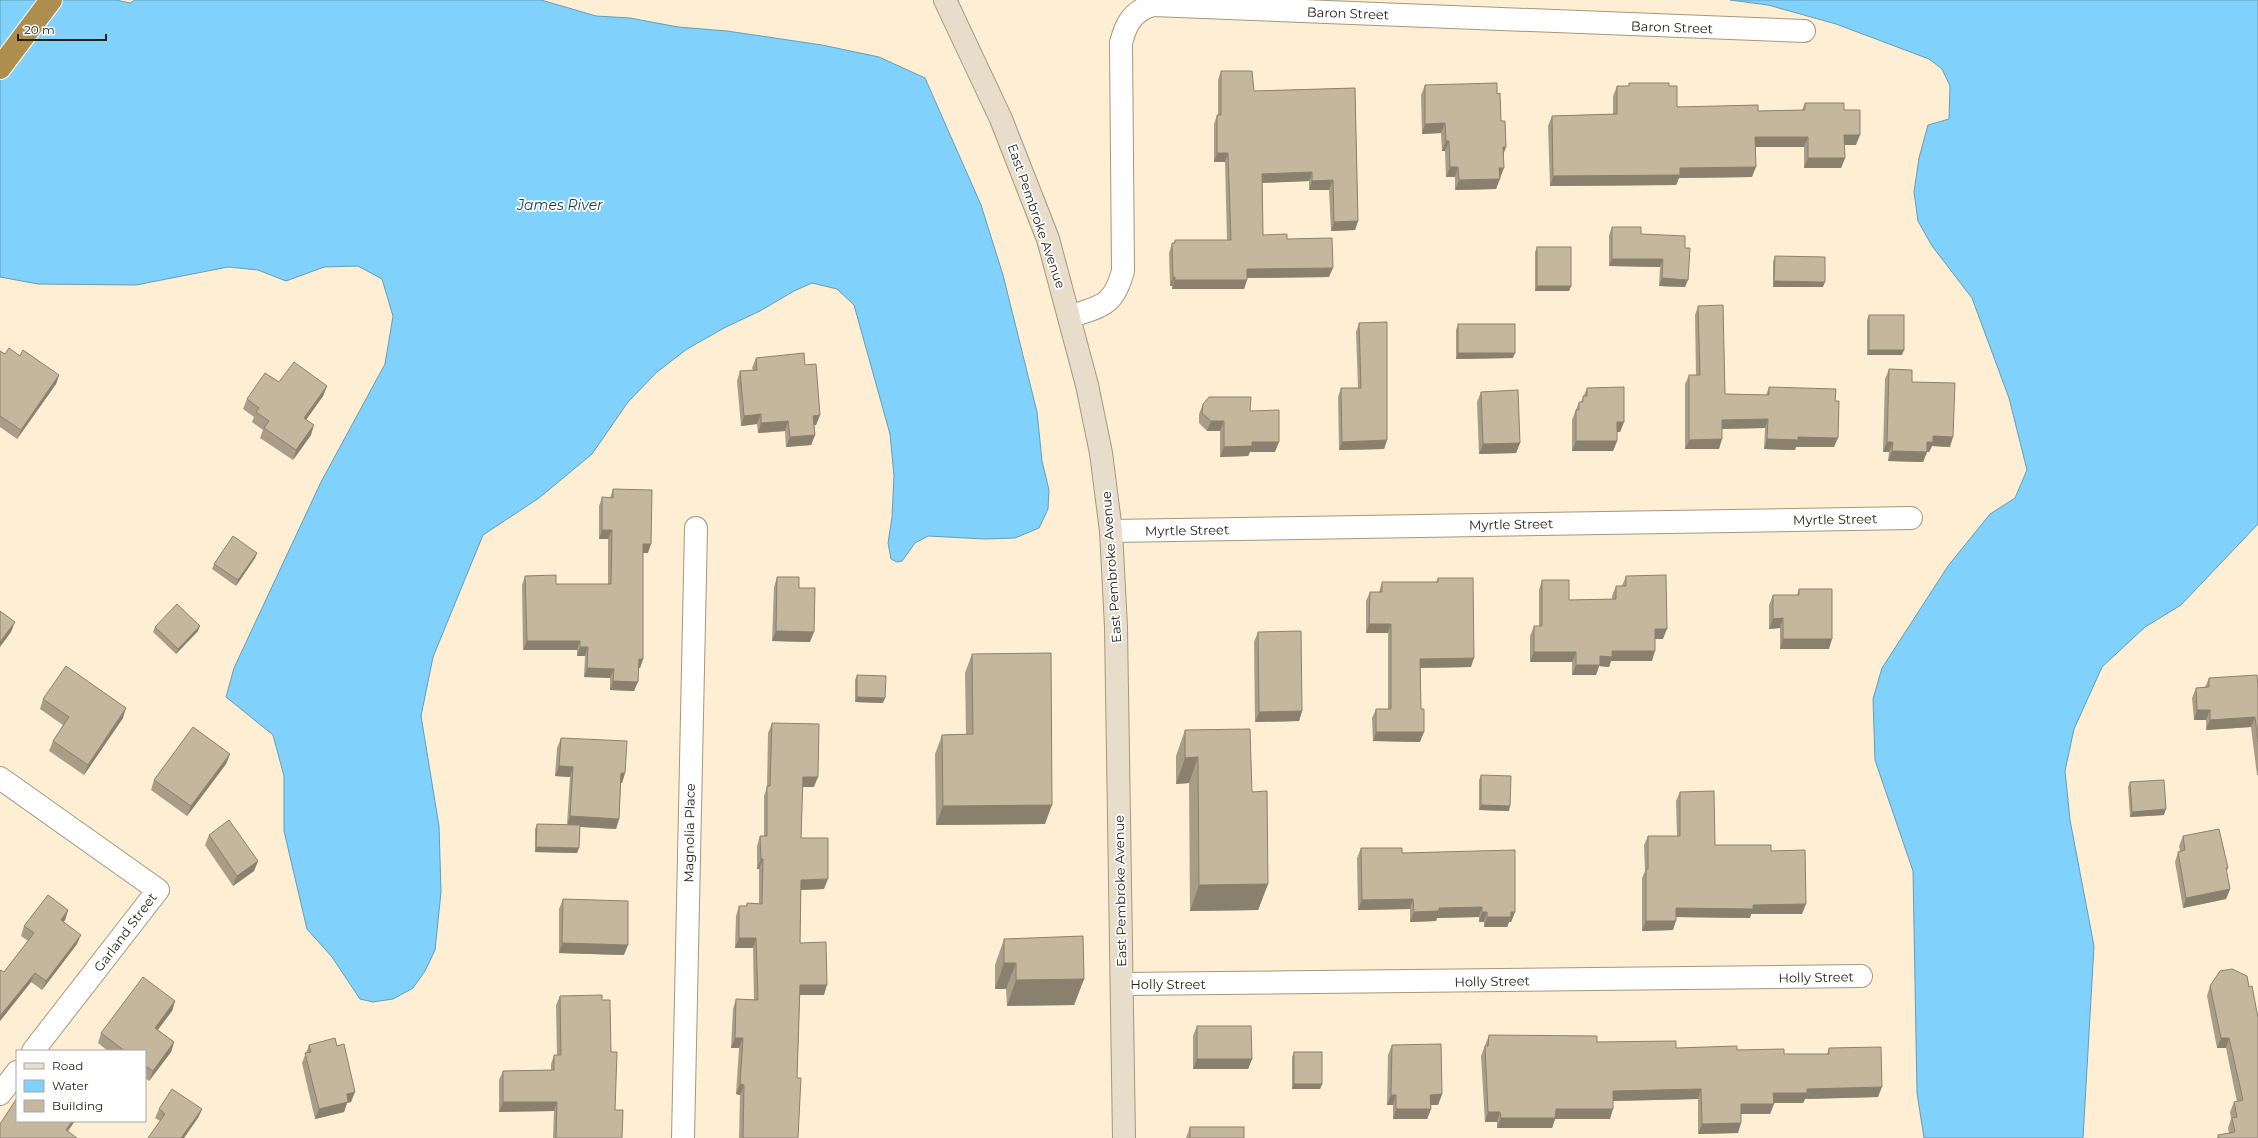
<svg xmlns="http://www.w3.org/2000/svg" width="2258" height="1138" font-family="Montserrat,sans-serif">
	<style>
		.water { fill: #80d1fc; stroke: #659cb8 }
		.lines { fill: none; stroke-linecap: round; stroke-linejoin: round }
		.street-casing { stroke: #a4977e; stroke-width: 24 }
		.secondary-casing { stroke: #a4977e; stroke-width: 24 }
		.highway-casing { stroke: #fff; stroke-width: 24 }
		.street { stroke: #fff; stroke-width: 22 }
		.secondary { stroke: #e7ddca; stroke-width: 22 }
		.highway { stroke: #ae8e4e; stroke-width: 22 }
		.wall { fill: #a99d87 }
		.shaded-wall { fill: #8a806e }
		.building { fill: #c5b79d; stroke: #8a806e }
		.labels { text-anchor: middle; dominant-baseline: central; stroke-width: 3.5; stroke-linejoin: round; paint-order: stroke }
		.street-label { font-size: 13px; fill: #272218; stroke: #fff }
		.water-label { font-size: 14px; font-style: italic; fill: #1d4153; stroke: #fff }
	</style>
	<rect width="100%" height="100%" fill="#feefd4"/>
	<!-- water -->
	<g class="water">
		<polygon points="0,0 116,0 130,3 135,0 541,0 596,16 630,18 678,27 727,31 822,45 879,57 925,78 981,205 1003,275 1037,412 1042,461 1049,490 1048,509 1039,528 1015,538 984,539 928,536 915,543 902,561 897,562 891,559 888,543 892,517 894,476 890,434 854,305 837,289 812,283 794,291 760,311 724,328 687,349 657,372 628,402 592,454 539,498 483,535 433,657 421,716 439,826 441,892 435,950 425,971 413,988 393,999 373,1002 360,999 332,957 307,929 284,831 284,776 273,735 226,697 234,668 321,482 385,364 393,316 382,279 358,266 324,267 286,281 258,270 228,267 136,285 38,284 0,277"/>
		<polygon points="1730,0 2258,0 2258,524 2181,605 2145,627 2102,667 2074,729 2065,771 2070,820 2094,946 2083,1138 1924,1138 1917,1093 1913,871 1875,760 1873,699 1882,668 1948,566 1990,514 2015,498 2027,470 2009,398 1972,298 1932,246 1918,221 1914,192 1919,158 1928,125 1949,119 1950,86 1942,69 1929,59 1836,24 1768,5"/>
	</g>
	<g class="lines">
		<defs>
			<g id="street">
				<path d="M1070,317c32,-12 43,-10 53,-46l-2,-228c5,-20 12,-32 32,-38l651,26"/>
				<polyline points="1111,531 1911,518"/>
				<polyline points="0,778 158,890 33,1051"/>
				<polyline points="1122,984 1861,976"/>
				<polyline points="0,1094 17,1072"/>
				<polyline points="683,1138 696,528"/>
			</g>
			<polyline id="secondary" points="945,0 1001,119 1048,239 1087,385 1101,453 1111,531 1116,627 1124,1138"/>
			<polyline id="highway" points="0,68 51,0"/>
		</defs>
		<!-- street casing -->
		<use href="#street" class="street-casing"/>
		<!-- secondary casing -->
		<use href="#secondary" class="secondary-casing"/>
		<!-- highway casing -->
		<use href="#highway" class="highway-casing"/>
		<!-- street -->
		<use href="#street" class="street"/>
		<!-- secondary -->
		<use href="#secondary" class="secondary"/>
		<!-- highway -->
		<use href="#highway" class="highway"/>
	</g>
	<!-- wall -->
	<g class="wall">
		<polygon points="1221,71 1254,91 1355,88 1358,221 1355,230 1331,231 1329,190 1309,190 1309,181 1262,183 1263,235 1287,239 1329,277 1247,278 1247,280 1244,289 1172,289 1172,286 1170,286 1169,253 1172,243 1174,243 1175,240 1227,240 1225,162 1214,162 1214,124 1217,115 1218,115 1218,80"/>
		<polygon points="1629,83 1669,86 1677,107 1758,111 1802,110 1805,103 1844,110 1856,145 1844,145 1845,158 1841,168 1804,168 1804,147 1756,147 1752,177 1679,178 1676,185 1550,186 1548,126 1552,116 1613,114 1613,96 1617,86 1628,86"/>
		<polygon points="1425,85 1497,94 1501,121 1506,147 1503,155 1500,178 1496,189 1455,190 1455,177 1446,177 1445,151 1442,151 1441,133 1422,134 1421,95"/>
		<polygon points="1612,227 1641,234 1685,287 1659,286 1660,267 1609,266 1609,235"/>
		<polygon points="1537,247 1571,286 1569,291 1535,291 1535,252"/>
		<polygon points="1775,256 1823,287 1773,287 1773,262"/>
		<polygon points="1698,306 1725,394 1766,395 1769,387 1834,447 1796,447 1795,450 1764,449 1765,428 1722,429 1719,449 1685,449 1685,384 1689,375 1696,375 1695,315"/>
		<polygon points="1869,315 1902,355 1867,355 1867,320"/>
		<polygon points="1359,323 1387,440 1384,449 1339,450 1338,397 1341,388 1358,388 1356,332"/>
		<polygon points="1458,324 1513,358 1456,359 1456,330"/>
		<polygon points="0,351 5,354 20,356 59,375 56,384 17,439 0,427"/>
		<polygon points="756,358 805,365 820,415 816,425 814,425 815,435 811,445 786,447 785,431 758,433 757,424 741,426 737,381 740,371 753,370 752,368"/>
		<polygon points="1889,369 1912,382 1950,447 1932,446 1929,452 1927,452 1923,462 1888,461 1889,452 1883,452 1885,379"/>
		<polygon points="279,382 327,386 323,396 306,420 311,435 293,460 260,438 263,430 252,422 254,417 243,409 247,399"/>
		<polygon points="1587,388 1624,422 1620,432 1617,432 1617,441 1613,451 1572,451 1572,420 1579,402 1581,402"/>
		<polygon points="1481,392 1520,443 1516,453 1479,454 1477,402"/>
		<polygon points="1203,404 1250,411 1275,452 1250,452 1248,456 1220,457 1220,431 1207,431 1199,423 1199,414"/>
		<polygon points="613,489 648,553 643,553 643,659 640,668 639,668 634,691 610,690 610,678 584,677 585,656 577,656 577,650 523,650 522,585 525,576 556,584 608,584 608,539 599,539 599,506 602,497 610,498"/>
		<polygon points="257,553 255,558 236,586 212,569 214,564"/>
		<polygon points="1626,576 1663,639 1655,639 1652,661 1611,661 1609,667 1599,666 1596,675 1572,675 1572,662 1530,662 1530,636 1534,626 1539,626 1539,590 1542,580 1569,600 1612,599 1612,596 1616,586 1622,586"/>
		<polygon points="777,577 799,588 810,642 772,641 774,587"/>
		<polygon points="1438,578 1471,667 1420,668 1420,742 1373,741 1372,718 1376,709 1388,709 1388,633 1366,633 1366,601 1370,592 1379,592 1382,582 1436,582"/>
		<polygon points="1799,589 1829,649 1780,649 1780,628 1769,629 1769,605 1773,595 1797,595"/>
		<polygon points="155,627 198,631 176,654 153,632"/>
		<polygon points="1258,632 1302,711 1299,721 1255,722 1254,642"/>
		<polygon points="972,654 1045,824 936,825 935,754 942,735 966,734 965,673"/>
		<polygon points="857,675 883,703 855,702 855,680"/>
		<polygon points="2209,678 2258,687 2258,775 2257,775 2251,727 2206,730 2206,720 2194,720 2192,698 2196,688 2205,687"/>
		<polygon points="43,699 123,718 84,775 49,751 53,741 63,725 40,709"/>
		<polygon points="772,723 814,787 802,787 801,838 824,889 801,890 800,943 824,995 800,995 797,1078 798,1138 739,1138 740,1095 736,1094 739,1048 731,1048 733,1009 736,999 754,1000 753,948 735,948 736,916 739,906 746,906 747,903 759,904 759,869 757,869 757,846 760,836 764,836 764,796 767,787 768,733"/>
		<polygon points="1185,730 1268,884 1258,910 1190,911 1189,783 1176,784 1176,756"/>
		<polygon points="561,738 625,773 622,783 621,783 619,819 616,829 580,827 577,853 535,852 535,829 537,824 567,825 570,777 555,776 557,748"/>
		<polygon points="230,754 226,764 187,816 151,790 154,780"/>
		<polygon points="1481,775 1509,811 1479,810 1479,780"/>
		<polygon points="2130,782 2164,815 2130,817 2128,787"/>
		<polygon points="1680,792 1715,845 1771,851 1802,914 1751,914 1750,918 1676,917 1673,930 1642,931 1642,878 1645,871 1644,845 1648,836 1677,836 1676,801"/>
		<polygon points="209,835 258,861 254,871 233,886 205,845"/>
		<polygon points="2183,836 2228,868 2226,872 2230,889 2226,899 2183,908 2175,862 2178,852 2180,851 2179,846"/>
		<polygon points="1361,848 1402,853 1515,912 1511,922 1509,922 1507,927 1484,927 1484,922 1479,922 1479,917 1437,918 1436,921 1410,922 1410,909 1358,910 1357,858"/>
		<polygon points="563,899 624,955 559,953 559,909"/>
		<polygon points="68,910 65,920 63,922 77,944 42,990 31,982 0,1021 0,970 4,972 28,941 21,936 24,926"/>
		<polygon points="1004,939 1084,979 1074,1005 1007,1006 1006,989 995,989 995,965"/>
		<polygon points="2220,971 2258,1138 2217,1138 2218,1135 2229,1133 2228,1128 2231,1119 2230,1112 2234,1102 2237,1102 2226,1048 2217,1048 2207,996 2210,986"/>
		<polygon points="560,996 602,1000 611,1052 615,1110 622,1138 553,1138 554,1111 499,1112 499,1080 503,1071 551,1070 551,1064 554,1055 557,1055 556,1005"/>
		<polygon points="175,1001 172,1011 158,1030 174,1042 171,1052 149,1081 145,1078 145,1051 108,1051 98,1043 101,1033"/>
		<polygon points="1197,1026 1252,1059 1248,1069 1193,1069 1193,1036"/>
		<polygon points="1489,1035 1676,1048 1737,1050 1784,1054 1827,1054 1829,1048 1878,1097 1805,1099 1803,1103 1774,1103 1770,1114 1741,1114 1738,1133 1698,1134 1698,1099 1613,1101 1610,1119 1555,1119 1552,1128 1497,1128 1497,1122 1485,1122 1481,1056"/>
		<polygon points="309,1045 337,1046 351,1102 347,1103 344,1112 315,1119 302,1063"/>
		<polygon points="1392,1045 1442,1094 1438,1105 1431,1105 1431,1109 1427,1119 1393,1119 1393,1105 1387,1105 1388,1055"/>
		<polygon points="1294,1052 1322,1084 1320,1089 1292,1089 1292,1057"/>
		<polygon points="159,1109 202,1109 198,1118 160,1121 155,1118"/>
		<polygon points="1190,1127 1244,1138 1186,1138"/>
	</g>
	<!-- shaded-wall -->
	<g class="shaded-wall">
		<polygon points="1445,123 1441,133 1422,134 1425,124"/>
		<polygon points="1844,135 1860,135 1856,145 1841,145"/>
		<polygon points="1755,137 1808,137 1804,147 1752,147"/>
		<polygon points="1446,141 1449,141 1445,151 1442,151"/>
		<polygon points="1503,147 1506,147 1502,157"/>
		<polygon points="1217,153 1228,153 1225,162 1214,162"/>
		<polygon points="1808,158 1845,158 1841,168 1804,168"/>
		<polygon points="1450,167 1458,167 1455,177 1446,177"/>
		<polygon points="1756,167 1752,177 1679,178 1676,185 1550,186 1553,176 1680,168"/>
		<polygon points="1499,168 1504,168 1500,178 1495,178"/>
		<polygon points="1312,172 1309,181 1258,183 1262,174"/>
		<polygon points="1500,179 1496,189 1455,190 1459,180"/>
		<polygon points="1333,180 1329,190 1309,190 1312,181"/>
		<polygon points="1358,221 1355,230 1331,231 1334,222"/>
		<polygon points="1612,259 1663,259 1660,267 1609,266"/>
		<polygon points="1333,268 1329,277 1244,278 1247,269"/>
		<polygon points="1173,277 1175,277 1172,286 1170,286"/>
		<polygon points="1662,278 1688,280 1685,287 1659,286"/>
		<polygon points="1175,280 1247,280 1244,289 1172,289"/>
		<polygon points="1774,281 1825,282 1823,287 1773,287"/>
		<polygon points="1537,286 1571,286 1569,291 1535,291"/>
		<polygon points="1869,350 1904,350 1902,355 1867,355"/>
		<polygon points="1458,353 1515,353 1513,358 1456,359"/>
		<polygon points="59,375 56,384 17,439 21,430"/>
		<polygon points="327,386 323,396 300,428 304,418"/>
		<polygon points="761,414 757,424 741,426 744,416"/>
		<polygon points="820,415 816,425 809,426 813,416"/>
		<polygon points="1768,419 1765,428 1718,429 1722,420"/>
		<polygon points="788,421 785,431 758,433 761,423"/>
		<polygon points="1211,421 1224,421 1220,431 1207,431"/>
		<polygon points="1617,422 1624,422 1620,432 1613,432"/>
		<polygon points="314,425 311,435 293,460 296,450"/>
		<polygon points="815,435 811,445 786,447 790,437"/>
		<polygon points="1933,436 1953,437 1950,447 1932,446 1929,452 1923,452 1927,442"/>
		<polygon points="1798,437 1838,438 1834,447 1796,447 1795,450 1764,449 1767,439"/>
		<polygon points="1722,439 1719,449 1685,449 1689,440"/>
		<polygon points="1387,440 1384,449 1339,450 1342,442"/>
		<polygon points="1576,441 1617,441 1613,451 1572,451"/>
		<polygon points="1252,442 1279,442 1275,452 1250,452 1248,456 1220,457 1224,447"/>
		<polygon points="1887,442 1893,442 1889,452 1883,452"/>
		<polygon points="1520,443 1516,453 1479,454 1483,444"/>
		<polygon points="1892,451 1927,452 1923,462 1888,461"/>
		<polygon points="602,530 612,530 608,539 599,539"/>
		<polygon points="643,544 651,544 648,553 639,553"/>
		<polygon points="257,553 255,558 236,586 238,580"/>
		<polygon points="1783,618 1780,628 1769,629 1773,619"/>
		<polygon points="15,622 11,632 0,647 0,642"/>
		<polygon points="1369,624 1391,624 1388,633 1366,633"/>
		<polygon points="200,626 198,631 176,654 178,649"/>
		<polygon points="1655,629 1667,629 1663,639 1651,639"/>
		<polygon points="776,631 814,632 810,642 772,641"/>
		<polygon points="1783,639 1832,639 1829,649 1780,649"/>
		<polygon points="527,641 580,641 577,650 523,650"/>
		<polygon points="580,647 588,647 585,656 577,656"/>
		<polygon points="1612,651 1655,651 1652,661 1611,661 1609,667 1599,666 1596,675 1572,675 1576,665"/>
		<polygon points="1534,652 1576,652 1572,662 1530,662"/>
		<polygon points="1474,658 1471,667 1417,668 1420,659"/>
		<polygon points="639,659 643,659 640,668 636,668"/>
		<polygon points="587,668 614,669 610,678 584,677"/>
		<polygon points="613,681 638,682 634,691 610,690"/>
		<polygon points="857,697 885,698 883,703 855,702"/>
		<polygon points="126,708 123,718 84,775 88,765"/>
		<polygon points="2197,710 2210,710 2206,720 2194,720"/>
		<polygon points="1302,711 1299,721 1255,722 1259,712"/>
		<polygon points="2255,717 2251,727 2206,730 2210,720"/>
		<polygon points="1376,732 1424,732 1420,742 1373,741"/>
		<polygon points="230,754 226,764 187,816 191,806"/>
		<polygon points="1198,757 1189,783 1176,784 1185,758"/>
		<polygon points="559,766 573,767 570,777 555,776"/>
		<polygon points="621,773 625,773 622,783 618,783"/>
		<polygon points="803,777 818,777 814,787 799,787"/>
		<polygon points="1052,805 1045,824 936,825 943,806"/>
		<polygon points="1481,805 1510,806 1509,811 1479,810"/>
		<polygon points="2166,809 2164,815 2130,817 2132,812"/>
		<polygon points="570,816 619,819 616,829 567,826"/>
		<polygon points="536,847 579,848 577,853 535,852"/>
		<polygon points="761,859 763,859 759,869 757,869"/>
		<polygon points="258,861 254,871 233,886 237,876"/>
		<polygon points="828,879 824,889 798,890 801,880"/>
		<polygon points="1268,884 1258,910 1190,911 1199,885"/>
		<polygon points="2230,889 2226,899 2183,908 2186,898"/>
		<polygon points="1413,899 1410,909 1358,910 1362,900"/>
		<polygon points="1806,904 1802,914 1751,914 1750,918 1672,917 1676,908 1753,905"/>
		<polygon points="1482,907 1479,917 1437,918 1436,921 1410,922 1414,912 1439,908"/>
		<polygon points="68,910 65,920 57,929 61,920"/>
		<polygon points="1482,912 1487,912 1484,922 1479,922"/>
		<polygon points="1511,912 1515,912 1511,922 1509,922 1507,927 1484,927 1487,917"/>
		<polygon points="1646,921 1676,921 1673,930 1642,931"/>
		<polygon points="81,935 77,944 42,990 46,981"/>
		<polygon points="739,938 756,938 753,948 735,948"/>
		<polygon points="562,943 628,945 624,955 559,953"/>
		<polygon points="1004,963 1016,963 1006,989 995,989"/>
		<polygon points="35,973 31,982 0,1021 0,1016"/>
		<polygon points="1084,979 1074,1005 1007,1006 1016,980"/>
		<polygon points="800,985 827,985 824,995 796,995"/>
		<polygon points="175,1001 172,1011 151,1038 155,1028"/>
		<polygon points="735,1038 743,1038 739,1048 731,1048"/>
		<polygon points="2221,1038 2229,1038 2226,1048 2217,1048"/>
		<polygon points="174,1042 171,1052 149,1081 153,1071"/>
		<polygon points="1197,1059 1252,1059 1248,1069 1193,1069"/>
		<polygon points="740,1084 744,1085 740,1095 736,1094"/>
		<polygon points="1294,1084 1322,1084 1320,1089 1292,1089"/>
		<polygon points="1882,1087 1878,1097 1805,1099 1803,1103 1770,1103 1773,1093 1807,1089"/>
		<polygon points="1701,1089 1698,1099 1610,1101 1613,1091"/>
		<polygon points="355,1092 351,1102 347,1103 344,1112 315,1119 319,1109 347,1094"/>
		<polygon points="1442,1094 1438,1105 1427,1105 1430,1095"/>
		<polygon points="1391,1095 1396,1095 1393,1105 1387,1105"/>
		<polygon points="503,1102 557,1102 554,1111 499,1112"/>
		<polygon points="1741,1104 1774,1104 1770,1114 1737,1114"/>
		<polygon points="202,1109 198,1118 184,1138 181,1138"/>
		<polygon points="1396,1109 1431,1109 1427,1119 1393,1119"/>
		<polygon points="1556,1109 1613,1109 1610,1119 1555,1119 1552,1128 1497,1128 1501,1118"/>
		<polygon points="1488,1112 1500,1112 1497,1122 1485,1122"/>
		<polygon points="72,1121 75,1121 63,1138 66,1130"/>
		<polygon points="1741,1123 1738,1133 1698,1134 1702,1124"/>
	</g>
	<!-- building -->
	<g class="building">
		<polygon points="1221,71 1252,71 1254,91 1355,88 1358,221 1334,222 1333,180 1312,181 1312,172 1262,174 1263,235 1287,234 1287,239 1332,238 1333,268 1247,269 1247,280 1175,280 1175,277 1173,277 1172,243 1175,243 1175,240 1231,240 1228,153 1217,153 1217,115 1221,115"/>
		<polygon points="1497,83 1497,94 1500,93 1501,121 1505,121 1506,147 1503,147 1504,168 1499,168 1500,179 1459,180 1458,167 1450,167 1449,141 1446,141 1445,123 1425,124 1425,85"/>
		<polygon points="1629,83 1669,83 1669,86 1677,86 1677,107 1758,105 1758,111 1805,110 1805,103 1844,103 1844,110 1860,110 1860,135 1844,135 1845,158 1808,158 1808,137 1755,137 1756,167 1680,168 1680,175 1553,176 1552,116 1617,114 1617,86 1629,86"/>
		<polygon points="1612,227 1641,227 1641,234 1685,236 1685,248 1690,248 1688,280 1662,278 1663,259 1612,259"/>
		<rect x="1537" y="247" width="34" height="39"/>
		<polygon points="1775,256 1825,257 1825,282 1774,281"/>
		<polygon points="1723,305 1725,394 1769,395 1769,387 1836,389 1835,401 1839,401 1838,438 1798,437 1798,440 1767,439 1768,419 1722,420 1722,439 1689,440 1689,375 1700,375 1698,306"/>
		<rect x="1869" y="315" width="35" height="35"/>
		<polygon points="1387,322 1387,440 1342,442 1341,388 1361,388 1359,323"/>
		<rect x="1458" y="324" width="57" height="29"/>
		<polygon points="9,348 20,356 23,350 59,375 21,430 0,416 0,351 5,354"/>
		<polygon points="804,353 805,365 816,364 820,415 813,416 815,435 790,437 788,421 761,423 761,414 744,416 740,371 757,370 756,358"/>
		<polygon points="294,362 327,386 304,418 314,425 296,450 264,428 269,421 256,412 259,408 247,399 265,373 279,382"/>
		<polygon points="1889,369 1912,370 1912,382 1955,383 1953,437 1933,436 1933,442 1927,442 1927,452 1892,451 1893,442 1887,442"/>
		<polygon points="1624,387 1624,422 1617,422 1617,441 1576,441 1576,410 1579,410 1579,402 1583,402 1583,396 1587,396 1587,388"/>
		<polygon points="1518,390 1520,443 1483,444 1481,392"/>
		<polygon points="1209,397 1251,397 1250,411 1279,410 1279,442 1252,442 1252,446 1224,447 1224,421 1211,421 1202,413 1203,404"/>
		<polygon points="613,489 652,490 651,544 643,544 643,659 639,659 638,682 613,681 614,669 587,668 588,647 580,647 580,641 527,641 525,576 556,575 556,584 611,584 612,530 602,530 602,497 613,498"/>
		<polygon points="233,536 257,553 238,580 214,564"/>
		<polygon points="1666,575 1667,629 1655,629 1655,651 1612,651 1612,657 1600,656 1600,665 1576,665 1576,652 1534,652 1534,626 1542,626 1542,580 1569,580 1569,600 1616,599 1616,586 1626,586 1626,576"/>
		<polygon points="777,577 799,577 799,588 815,588 814,632 776,631"/>
		<polygon points="1438,578 1473,578 1474,658 1420,659 1421,709 1424,709 1424,732 1376,732 1376,709 1391,709 1391,624 1369,624 1370,592 1382,592 1382,582 1438,582"/>
		<polygon points="1799,589 1832,589 1832,639 1783,639 1783,618 1773,619 1773,595 1799,595"/>
		<polygon points="177,604 200,626 178,649 155,627"/>
		<polygon points="0,611 15,622 0,642"/>
		<polygon points="1301,631 1302,711 1259,712 1258,632"/>
		<polygon points="1051,653 1052,805 943,806 942,735 973,734 972,654"/>
		<polygon points="66,666 126,708 88,765 53,741 69,717 43,699"/>
		<polygon points="857,675 886,676 885,698 857,697"/>
		<polygon points="2257,675 2258,687 2258,742 2255,717 2210,720 2210,710 2197,710 2196,688 2209,687 2209,678"/>
		<polygon points="772,723 819,724 818,777 803,777 801,838 828,838 828,879 801,880 800,943 826,942 827,985 800,985 797,1078 801,1078 798,1138 743,1138 744,1085 740,1084 743,1038 735,1038 736,999 758,1000 756,938 739,938 739,906 747,906 747,903 762,904 763,859 761,859 760,836 767,836 767,786 770,786"/>
		<polygon points="193,727 230,754 191,806 154,780"/>
		<polygon points="1250,729 1252,792 1267,791 1268,884 1199,885 1198,757 1185,758 1185,730"/>
		<polygon points="561,738 627,741 625,773 621,773 619,819 570,816 573,767 559,766"/>
		<polygon points="1481,775 1511,776 1510,806 1481,805"/>
		<polygon points="2164,780 2166,809 2132,812 2130,782"/>
		<polygon points="1714,791 1715,845 1771,845 1771,851 1805,850 1806,904 1753,905 1753,909 1676,908 1676,921 1646,921 1646,869 1648,869 1648,836 1680,836 1680,792"/>
		<polygon points="229,820 258,861 237,876 209,835"/>
		<polygon points="537,824 580,825 579,848 536,847"/>
		<polygon points="2219,829 2228,868 2226,868 2230,889 2186,898 2178,852 2185,850 2183,836"/>
		<polygon points="1361,848 1402,848 1402,853 1515,850 1515,912 1511,912 1511,917 1487,917 1487,912 1482,912 1482,907 1439,908 1439,911 1414,912 1413,899 1362,900"/>
		<polygon points="48,895 68,910 61,920 81,935 46,981 35,973 0,1016 0,970 4,972 34,933 24,926"/>
		<polygon points="563,899 628,901 628,945 562,943"/>
		<polygon points="1083,936 1084,979 1016,980 1016,963 1004,963 1004,939"/>
		<polygon points="2232,969 2247,976 2249,987 2252,986 2258,1018 2258,1138 2219,1138 2218,1135 2235,1132 2232,1118 2237,1117 2234,1102 2243,1100 2229,1038 2221,1038 2210,986 2220,971"/>
		<polygon points="143,977 175,1001 155,1028 174,1042 153,1071 145,1066 145,1051 125,1051 101,1033"/>
		<polygon points="602,995 602,1000 610,1000 611,1052 617,1052 615,1110 623,1110 622,1138 556,1138 557,1102 503,1102 503,1071 554,1070 554,1055 561,1055 560,996"/>
		<polygon points="1197,1026 1251,1026 1252,1059 1197,1059"/>
		<polygon points="1489,1035 1597,1036 1597,1042 1676,1041 1676,1048 1737,1046 1737,1050 1784,1049 1784,1054 1829,1054 1829,1048 1881,1047 1882,1087 1807,1089 1807,1093 1773,1093 1774,1104 1741,1104 1741,1123 1702,1124 1701,1089 1613,1091 1613,1109 1556,1109 1555,1118 1501,1118 1500,1112 1488,1112 1485,1046 1488,1046"/>
		<polygon points="335,1038 337,1046 344,1044 355,1092 347,1094 348,1102 319,1109 305,1053 311,1052 309,1045"/>
		<polygon points="1441,1044 1442,1094 1430,1095 1431,1109 1396,1109 1396,1095 1391,1095 1392,1045"/>
		<rect x="1294" y="1052" width="28" height="32"/>
		<polygon points="172,1089 202,1109 181,1138 148,1138 165,1114 159,1109"/>
		<polygon points="17,1098 17,1121 72,1121 66,1130 77,1138 0,1138 0,1124"/>
		<rect x="1190" y="1127" width="54" height="11"/>
	</g>
	<g class="labels">
		<!-- street labels -->
		<g class="street-label">
			<text transform="translate(1348 13) rotate(2)">Baron Street</text>
			<text transform="translate(1672 27) rotate(2)">Baron Street</text>
			<text transform="translate(1037 216) rotate(71)">East Pembroke Avenue</text>
			<text transform="translate(1835 519) rotate(-1)">Myrtle Street</text>
			<text transform="translate(1511 524) rotate(-1)">Myrtle Street</text>
			<text transform="translate(1187 530) rotate(-1)">Myrtle Street</text>
			<text transform="translate(1111 567) rotate(-94)">East Pembroke Avenue</text>
			<text transform="translate(689 833) rotate(-89)">Magnolia Place</text>
			<text transform="translate(1120 891) rotate(-91)">East Pembroke Avenue</text>
			<text transform="translate(125 932) rotate(-53)">Garland Street</text>
			<text transform="translate(1816 977) rotate(-1)">Holly Street</text>
			<text transform="translate(1492 981) rotate(-1)">Holly Street</text>
			<text x="1168" y="984">Holly Street</text>
		</g>
		<!-- water labels -->
		<g class="water-label">
			<text x="560" y="205">James River</text>
		</g>
	</g>
	<!-- legend -->
	<rect x="16" y="1050" width="130" height="72" fill="#ffffff" stroke="#a9a7a3"/>
	<rect x="24" y="1063" width="20" height="6" fill="#e7ddca" stroke="#a9a7a3"/>
	<text x="52" y="1070" font-size="12" fill="#272218">Road</text>
	<rect x="24" y="1080" width="20" height="12" fill="#80d1fc" stroke="#a9a7a3"/>
	<text x="52" y="1090" font-size="12" fill="#272218">Water</text>
	<rect x="24" y="1100" width="20" height="12" fill="#c5b79d" stroke="#a9a7a3"/>
	<text x="52" y="1110" font-size="12" fill="#272218">Building</text>
	<!-- scale -->
	<path d="M18 34v6h88v-6" fill="none" stroke="#272218" stroke-width="2"/>
	<text x="24" y="34" font-size="12" fill="#272218" stroke="#ffffff" stroke-width="3" paint-order="stroke">20 m</text>
</svg>
